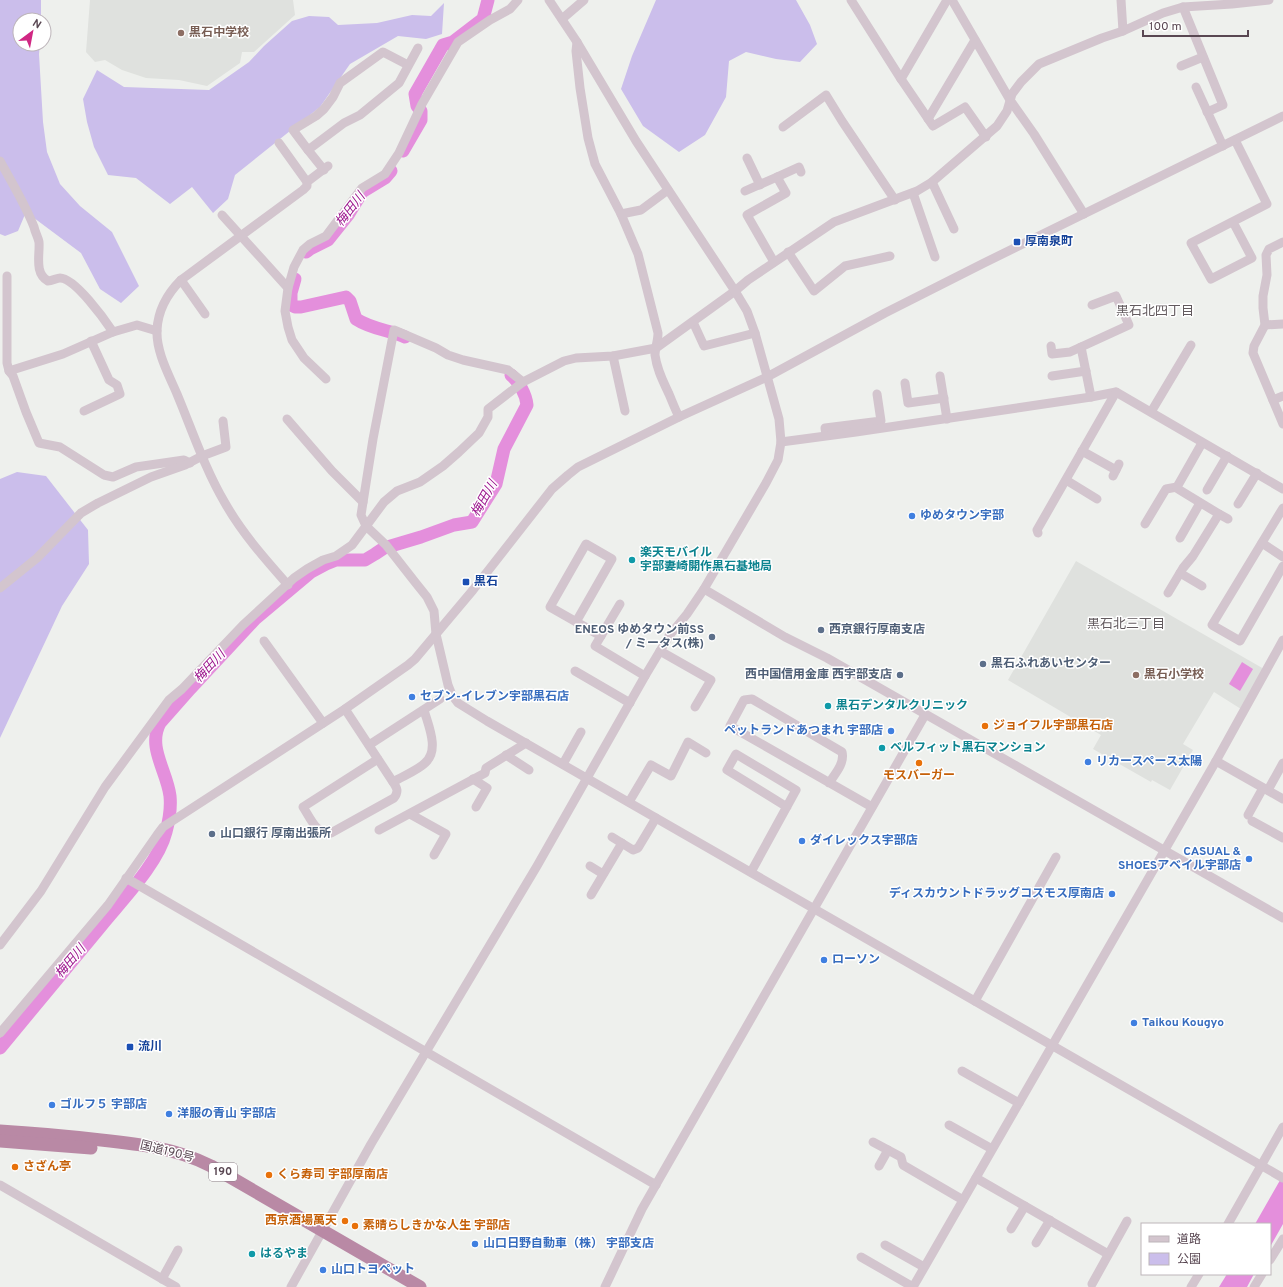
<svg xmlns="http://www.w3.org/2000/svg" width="1283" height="1287" font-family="Overpass,'Noto Sans JP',sans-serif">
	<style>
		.education { fill: #dfe1de }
		.green { fill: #cbbeeb }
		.water { fill: #e48fdc }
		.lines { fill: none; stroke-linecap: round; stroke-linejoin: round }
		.river { stroke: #e48fdc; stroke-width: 13 }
		.minor { stroke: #d3c5ce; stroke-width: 9 }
		.highway { stroke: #b989a5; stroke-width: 13 }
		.education-dot { fill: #8d6e63; stroke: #fff; stroke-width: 1.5 }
		.transit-dot { fill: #1a4fb4; stroke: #fff; stroke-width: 1.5 }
		.shop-dot { fill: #3f7fe0; stroke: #fff; stroke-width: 1.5 }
		.culture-dot { fill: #0f9aa8; stroke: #fff; stroke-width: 1.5 }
		.service-dot { fill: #5c6f8a; stroke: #fff; stroke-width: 1.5 }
		.food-dot { fill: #e8710a; stroke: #fff; stroke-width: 1.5 }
		.labels { text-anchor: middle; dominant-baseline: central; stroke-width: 3; stroke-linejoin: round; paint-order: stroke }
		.shield { fill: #fff; stroke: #8b7e86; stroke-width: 1 }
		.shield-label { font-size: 11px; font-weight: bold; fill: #594752 }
		.education-label { font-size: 12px; font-weight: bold; fill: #785e54; stroke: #fff; text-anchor: start }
		.transit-label { font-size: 12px; font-weight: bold; fill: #164399; stroke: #fff; text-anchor: start }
		.shop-label { font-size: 12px; font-weight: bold; fill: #366cbe; stroke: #fff; text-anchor: start }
		.culture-label { font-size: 12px; font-weight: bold; fill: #0d838f; stroke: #fff; text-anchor: start }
		.service-label { font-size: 12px; font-weight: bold; fill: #4e5e75; stroke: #fff; text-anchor: start }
		.food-label { font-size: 12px; font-weight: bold; fill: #c56008; stroke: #fff; text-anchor: start }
		.street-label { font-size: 12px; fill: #594752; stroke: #fff }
		.water-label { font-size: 13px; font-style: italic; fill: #9c178e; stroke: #fff }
		.neighbourhood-label { font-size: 13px; fill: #625a5e; stroke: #fff }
	</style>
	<rect width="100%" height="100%" fill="#eef0ed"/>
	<!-- education -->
	<g class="education">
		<polygon points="90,0 293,0 295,15 254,52 242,52 240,63 207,86 179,80 146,78 122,70 105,60 95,62 86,52"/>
		<polygon points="1076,561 1264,669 1241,709 1214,692 1183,744 1193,750 1170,790 1152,780 1151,782 1093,749 1101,735 1008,680"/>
	</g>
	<!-- green -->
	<g class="green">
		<polygon points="0,0 41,0 41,20 20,20 20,44 40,44 39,54 43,122 47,152 60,184 80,206 112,232 139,286 121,303 100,289 81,253 26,212 18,231 5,236 0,234"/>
		<polygon points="656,0 796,0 810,25 817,44 800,62 776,59 746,52 729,61 726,97 705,135 679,152 643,126 621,89 632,56"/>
		<polygon points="444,3 442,34 426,39 398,36 350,64 320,107 235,175 228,199 213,213 192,187 170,204 136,178 108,175 94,147 87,122 83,99 97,70 124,87 209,90 249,62 264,46 292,21 309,16 329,17 338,25 377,23 412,15 431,16"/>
		<polygon points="17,472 46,476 88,530 89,564 62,606 0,738 0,479"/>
	</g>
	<!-- water -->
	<g class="water">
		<polygon points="1242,662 1253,669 1240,691 1229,684"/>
		<polygon points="1283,1175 1283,1224 1270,1247 1270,1224 1255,1224"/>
		<polygon points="1227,1274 1254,1274 1247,1287 1219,1287"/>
	</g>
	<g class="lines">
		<!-- river -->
		<g class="river">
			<polyline points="403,151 421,120 421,111 417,106 415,94 443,45 453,42 483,19 488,0"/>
			<polyline points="306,252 310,249 328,240 348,215 362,192 385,178 391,171"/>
			<path d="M295,279l-4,14v12l4,2h6l45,-10 4,4 6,18c15,10 33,11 49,18"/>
			<path d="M0,1048c34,-41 67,-81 101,-122 21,-26 57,-62 65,-94 3,-11 5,-26 4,-36 -3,-25 -23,-49 -10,-73l30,-34 65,-70 56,-47 15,-8 10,-4h29l10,-6 9,-6 37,-11 33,-12 18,-3 24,-38 8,-35 23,-44c-1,-11 -8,-23 -16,-30"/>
		</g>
		<!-- minor -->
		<g class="minor">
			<polyline points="851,0 901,79 933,126 965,107 986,137"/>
			<polyline points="952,0 1010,100 1034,134 1084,214"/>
			<polyline points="1121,0 1123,31"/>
			<polyline points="1183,7 1223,105 1207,112"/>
			<polyline points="562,19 584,0"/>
			<path d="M577,42l-1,9 4,37 8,50 7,26 26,50 17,40 20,79c0,8 -3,15 -3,22 2,15 8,26 14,39 3,7 6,15 10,23"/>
			<polyline points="1181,66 1203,57"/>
			<polyline points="901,79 947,0"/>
			<polyline points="1196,87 1223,146"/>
			<polyline points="928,119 975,40"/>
			<polyline points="783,127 826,95 842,121 895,200"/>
			<polyline points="279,143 307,182"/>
			<polyline points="308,150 293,130 316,116 324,109 333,97 340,83 383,52 408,65"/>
			<polyline points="747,158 760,185"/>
			<path d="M0,161c12,22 25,43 34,66 1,5 4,10 5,15 1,13 -5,31 9,39 4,0 9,-3 12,-3 15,0 45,42 53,54"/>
			<polyline points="324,170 308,150 344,123 360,115 399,83 418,48"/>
			<polyline points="777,177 799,167 801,172"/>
			<polyline points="932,182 954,229"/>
			<polyline points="745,191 777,177 786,193 747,215 774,262"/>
			<polyline points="913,193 935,257"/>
			<polyline points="621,214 641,210 668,190"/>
			<polyline points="222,215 288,288"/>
			<polyline points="1233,222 1252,258 1211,279 1191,243 1267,204 1235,140"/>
			<polyline points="1283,242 1269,249 1266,255 1267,275 1263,296 1263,308 1265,325 1254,346 1253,353 1283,424"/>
			<polyline points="788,252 814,291 845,266 890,256"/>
			<polyline points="7,276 7,363 9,371 13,376 26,412 39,443 60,447 104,475 113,477 136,467 184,460 190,463"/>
			<polyline points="181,280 205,314"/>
			<polyline points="693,322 704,346 755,333"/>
			<polyline points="1265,325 1283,324"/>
			<polyline points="1051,346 1052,354 1070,352 1081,347"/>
			<polyline points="613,356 625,411"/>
			<polyline points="9,371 63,354 113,332 137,325 157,331"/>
			<polyline points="940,376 947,419"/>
			<polyline points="1052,376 1086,371"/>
			<polyline points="326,379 304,358 292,340 288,327 285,311 288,288 294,267 303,250 310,244 326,236 362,188 385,174 399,153 422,104 458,42 490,20 510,9 518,0"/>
			<polyline points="523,382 508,370 463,360 448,355 436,348 394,330 373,439 361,515 366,526 386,545 415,582 427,597 434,611 436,634 448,685 452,695 458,703 487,721 1283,1178"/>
			<polyline points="905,383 908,403 944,398"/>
			<polyline points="1091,397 1081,347 1129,325 1116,296 1092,305"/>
			<polyline points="1273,400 1283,396"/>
			<polyline points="84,411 120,394 117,385 109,380 91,341"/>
			<polyline points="1151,412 1191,345"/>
			<polyline points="287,419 332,471 363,502"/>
			<polyline points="826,435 825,428 881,421 877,394"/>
			<polyline points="781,442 856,432 1091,397 1116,392 1283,489"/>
			<polyline points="1082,451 1116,470"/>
			<polyline points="1113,476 1119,464"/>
			<polyline points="1066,480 1097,499"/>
			<polyline points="1207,490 1227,456"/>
			<polyline points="1238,504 1257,473"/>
			<polyline points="1283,508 1212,625 1240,641 1283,566"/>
			<polyline points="1219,514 1228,519"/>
			<polyline points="1145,524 1166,489 1177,487"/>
			<polyline points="1038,533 1037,530 1116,392"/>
			<polyline points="1180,538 1200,503"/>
			<polyline points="1262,543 1283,557"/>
			<polyline points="1180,573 1202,586"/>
			<path d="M288,585c-23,-26 -46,-52 -63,-82 -20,-34 -33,-73 -48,-109 -8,-19 -21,-42 -20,-64 1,-20 10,-36 24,-50l122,-90 4,-4v-4l21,-16"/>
			<polyline points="0,588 37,558 81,513 98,503 151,477 185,465 202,456 226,447 223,421"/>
			<polyline points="704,589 785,637 827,658 1283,918"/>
			<polyline points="1168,593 1183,568 1193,556 1219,514 1178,489 1177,487 1202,443"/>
			<polyline points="620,604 595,646 645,676"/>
			<polyline points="576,622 612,559 586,544 550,607 601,636"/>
			<polyline points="264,641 323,723"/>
			<polyline points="660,651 711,680 695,707"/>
			<polyline points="575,671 630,703"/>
			<path d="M345,709l48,73c4,6 6,9 1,16l-63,35c-15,2 -21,-16 -28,-26l75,-48"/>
			<polyline points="369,745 440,699"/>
			<polyline points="506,755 529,770"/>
			<polyline points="1216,761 1283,799"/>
			<polyline points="563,764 581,732"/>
			<polyline points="473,779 487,788 476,807"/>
			<path d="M393,782c10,-6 25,-12 32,-19 15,-13 3,-38 -1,-53"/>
			<path d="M829,783c6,-9 16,-20 13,-31l-90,-53 -8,1 -14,26 142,81"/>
			<polyline points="1268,790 1283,763"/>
			<polyline points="629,802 651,765 671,776 688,742 706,753"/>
			<polyline points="410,814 446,834 434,855"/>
			<polyline points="1248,815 1263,788"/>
			<polyline points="1252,821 1283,838"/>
			<polyline points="379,830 485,773 486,768 526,743"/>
			<polyline points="612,837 633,850 638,848 656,818"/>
			<polyline points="590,866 603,874"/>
			<polyline points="751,872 796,790 736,754 727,770 787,807"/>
			<polyline points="126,878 656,1185"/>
			<polyline points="591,895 622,843"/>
			<polyline points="0,945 41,891 105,787 169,700 182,689 243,625 294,578 307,569 323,560 336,556 352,545 384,502 397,491 420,482 443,466 459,452 479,433 488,417 488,409 523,382 564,361 576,358 613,356 656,348 735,291 748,280 834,222 917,191 932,182 997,126 1007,111 1012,94 1021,82 1039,64 1102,38 1123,31 1163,13 1183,7 1232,4 1269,0"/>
			<polyline points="975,1001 1056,857"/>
			<polyline points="0,1033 108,905 157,835 163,827 345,709 408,665 415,659 473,590 552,489 568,475 578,467 679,417 767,377 885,313 984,263 1283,116"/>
			<polyline points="962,1071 1019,1103"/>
			<polyline points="949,1125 992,1149"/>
			<polyline points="873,1142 901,1157 903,1165 963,1200"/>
			<polyline points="879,1166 888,1150"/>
			<polyline points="976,1178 1108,1254"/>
			<polyline points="0,1185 176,1287"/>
			<polyline points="1228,1224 1283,1127"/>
			<polyline points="1011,1229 1025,1206"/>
			<polyline points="1036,1243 1050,1220"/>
			<polyline points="885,1245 924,1267"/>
			<polyline points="861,1257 913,1287"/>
			<polyline points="1270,1260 1283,1239"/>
			<polyline points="162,1279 178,1250"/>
			<polyline points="1092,1284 1127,1221"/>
			<polyline points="291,1287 371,1144 537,866 645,676 669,636 687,614 704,589 766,483 778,460 781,442 779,419 755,333 747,311 735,291 636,141 577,42 549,0"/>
			<polyline points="605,1287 642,1209 925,715"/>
			<polyline points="913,1287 1216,761 1283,640"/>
			<polyline points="1191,1287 1199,1274"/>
			<polyline points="1254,1287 1262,1274"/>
		</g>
		<!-- highway -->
		<g class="highway">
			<path d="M0,1131c34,2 67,5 101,9 38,4 75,8 110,26l209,121"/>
			<polyline points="0,1141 91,1148"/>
		</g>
	</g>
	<!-- markers -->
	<g class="education-dot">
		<circle cx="181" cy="33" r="4"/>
		<circle cx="1136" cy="675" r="4"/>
	</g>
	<g class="transit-dot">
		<rect x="1013" y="238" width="8" height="8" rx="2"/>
		<rect x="462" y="578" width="8" height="8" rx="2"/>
		<rect x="126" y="1043" width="8" height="8" rx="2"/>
	</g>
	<g class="shop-dot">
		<circle cx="912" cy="516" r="4"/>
		<circle cx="412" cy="697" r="4"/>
		<circle cx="891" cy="731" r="4"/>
		<circle cx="1088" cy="762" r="4"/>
		<circle cx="802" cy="841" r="4"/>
		<circle cx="1249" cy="859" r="4"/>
		<circle cx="1112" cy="894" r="4"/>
		<circle cx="824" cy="960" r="4"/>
		<circle cx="1134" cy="1023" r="4"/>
		<circle cx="52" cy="1105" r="4"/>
		<circle cx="169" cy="1114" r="4"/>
		<circle cx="475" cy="1244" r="4"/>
		<circle cx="323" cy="1270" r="4"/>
	</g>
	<g class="culture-dot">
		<circle cx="632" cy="560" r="4"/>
		<circle cx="828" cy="706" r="4"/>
		<circle cx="882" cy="748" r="4"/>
		<circle cx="252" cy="1254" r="4"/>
	</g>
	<g class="service-dot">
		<circle cx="821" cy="630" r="4"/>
		<circle cx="712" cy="637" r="4"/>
		<circle cx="983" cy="664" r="4"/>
		<circle cx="900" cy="675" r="4"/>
		<circle cx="212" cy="834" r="4"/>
	</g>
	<g class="food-dot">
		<circle cx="985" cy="726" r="4"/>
		<circle cx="919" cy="763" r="4"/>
		<circle cx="15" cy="1167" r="4"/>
		<circle cx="269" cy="1175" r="4"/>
		<circle cx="345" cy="1221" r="4"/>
		<circle cx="355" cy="1226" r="4"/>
	</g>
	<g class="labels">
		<!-- shield labels -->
		<rect class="shield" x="209" y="1163" width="28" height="18" rx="3"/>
		<g class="shield-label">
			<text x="223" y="1172">190</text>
		</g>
		<!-- education labels -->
		<g class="education-label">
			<text x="189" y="33">黒石中学校</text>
			<text x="1144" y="675">黒石小学校</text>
		</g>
		<!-- transit labels -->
		<g class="transit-label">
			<text x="1025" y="242">厚南泉町</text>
			<text x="474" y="582">黒石</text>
			<text x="138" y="1047">流川</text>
		</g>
		<!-- shop labels -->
		<g class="shop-label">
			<text x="920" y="516">ゆめタウン宇部</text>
			<text x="420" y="697">セブン-イレブン宇部黒石店</text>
			<text x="883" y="731" text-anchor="end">ペットランドあつまれ 宇部店</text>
			<text x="1096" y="762">リカースペース太陽</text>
			<text x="810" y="841">ダイレックス宇部店</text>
			<text x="1241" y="852" text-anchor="end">CASUAL &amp;<tspan x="1241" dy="14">SHOESアベイル宇部店</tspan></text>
			<text x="1104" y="894" text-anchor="end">ディスカウントドラッグコスモス厚南店</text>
			<text x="832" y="960">ローソン</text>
			<text x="1142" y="1023">Taikou Kougyo</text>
			<text x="60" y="1105">ゴルフ５ 宇部店</text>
			<text x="177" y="1114">洋服の青山 宇部店</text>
			<text x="483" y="1244">山口日野自動車（株） 宇部支店</text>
			<text x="331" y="1270">山口トヨペット</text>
		</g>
		<!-- culture labels -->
		<g class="culture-label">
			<text x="640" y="553">楽天モバイル<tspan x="640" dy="14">宇部妻崎開作黒石基地局</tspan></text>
			<text x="836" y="706">黒石デンタルクリニック</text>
			<text x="890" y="748">ベルフィット黒石マンション</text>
			<text x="260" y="1254">はるやま</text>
		</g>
		<!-- service labels -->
		<g class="service-label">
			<text x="704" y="630" text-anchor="end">ENEOS ゆめタウン前SS<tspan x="704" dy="14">/ ミータス(株)</tspan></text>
			<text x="829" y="630">西京銀行厚南支店</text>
			<text x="991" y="664">黒石ふれあいセンター</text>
			<text x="892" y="675" text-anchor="end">西中国信用金庫 西宇部支店</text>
			<text x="220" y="834">山口銀行 厚南出張所</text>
		</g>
		<!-- food labels -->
		<g class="food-label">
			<text x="993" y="726">ジョイフル宇部黒石店</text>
			<text x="919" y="776" text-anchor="middle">モスバーガー</text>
			<text x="23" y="1167">さざん亭</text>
			<text x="277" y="1175">くら寿司 宇部厚南店</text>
			<text x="337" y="1221" text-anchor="end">西京酒場萬天</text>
			<text x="363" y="1226">素晴らしきかな人生 宇部店</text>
		</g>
		<!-- street labels -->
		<g class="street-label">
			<text transform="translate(167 1152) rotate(14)">国道190号</text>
		</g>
		<!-- water labels -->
		<g class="water-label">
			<text transform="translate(351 210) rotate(-52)">梅田川</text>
			<text transform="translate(485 499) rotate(-60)">梅田川</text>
			<text transform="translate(210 667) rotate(-47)">梅田川</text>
			<text transform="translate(71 962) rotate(-50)">梅田川</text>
		</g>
		<!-- neighbourhood labels -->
		<g class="neighbourhood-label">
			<text x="1155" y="312">黒石北四丁目</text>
			<text x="1126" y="625">黒石北三丁目</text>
		</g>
	</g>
	<!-- legend -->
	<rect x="1141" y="1223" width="130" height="52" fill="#ffffff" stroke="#bdb5ba"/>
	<rect x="1149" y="1236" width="20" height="6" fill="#d3c5ce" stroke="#bdb5ba"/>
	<text x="1177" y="1243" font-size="12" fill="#594752">道路</text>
	<rect x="1149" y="1253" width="20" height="12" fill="#cbbeeb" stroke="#bdb5ba"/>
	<text x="1177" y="1263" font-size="12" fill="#594752">公園</text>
	<!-- north arrow -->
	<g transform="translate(32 32) rotate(32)"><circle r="19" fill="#ffffff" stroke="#bdb5ba"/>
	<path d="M0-3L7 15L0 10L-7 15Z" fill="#d02783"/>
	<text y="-6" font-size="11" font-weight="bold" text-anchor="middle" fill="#594752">N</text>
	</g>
	<!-- scale -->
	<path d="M1143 30v6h105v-6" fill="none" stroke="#594752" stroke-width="2"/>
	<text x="1149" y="30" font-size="12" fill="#594752" stroke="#ffffff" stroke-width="3" paint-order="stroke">100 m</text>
</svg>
